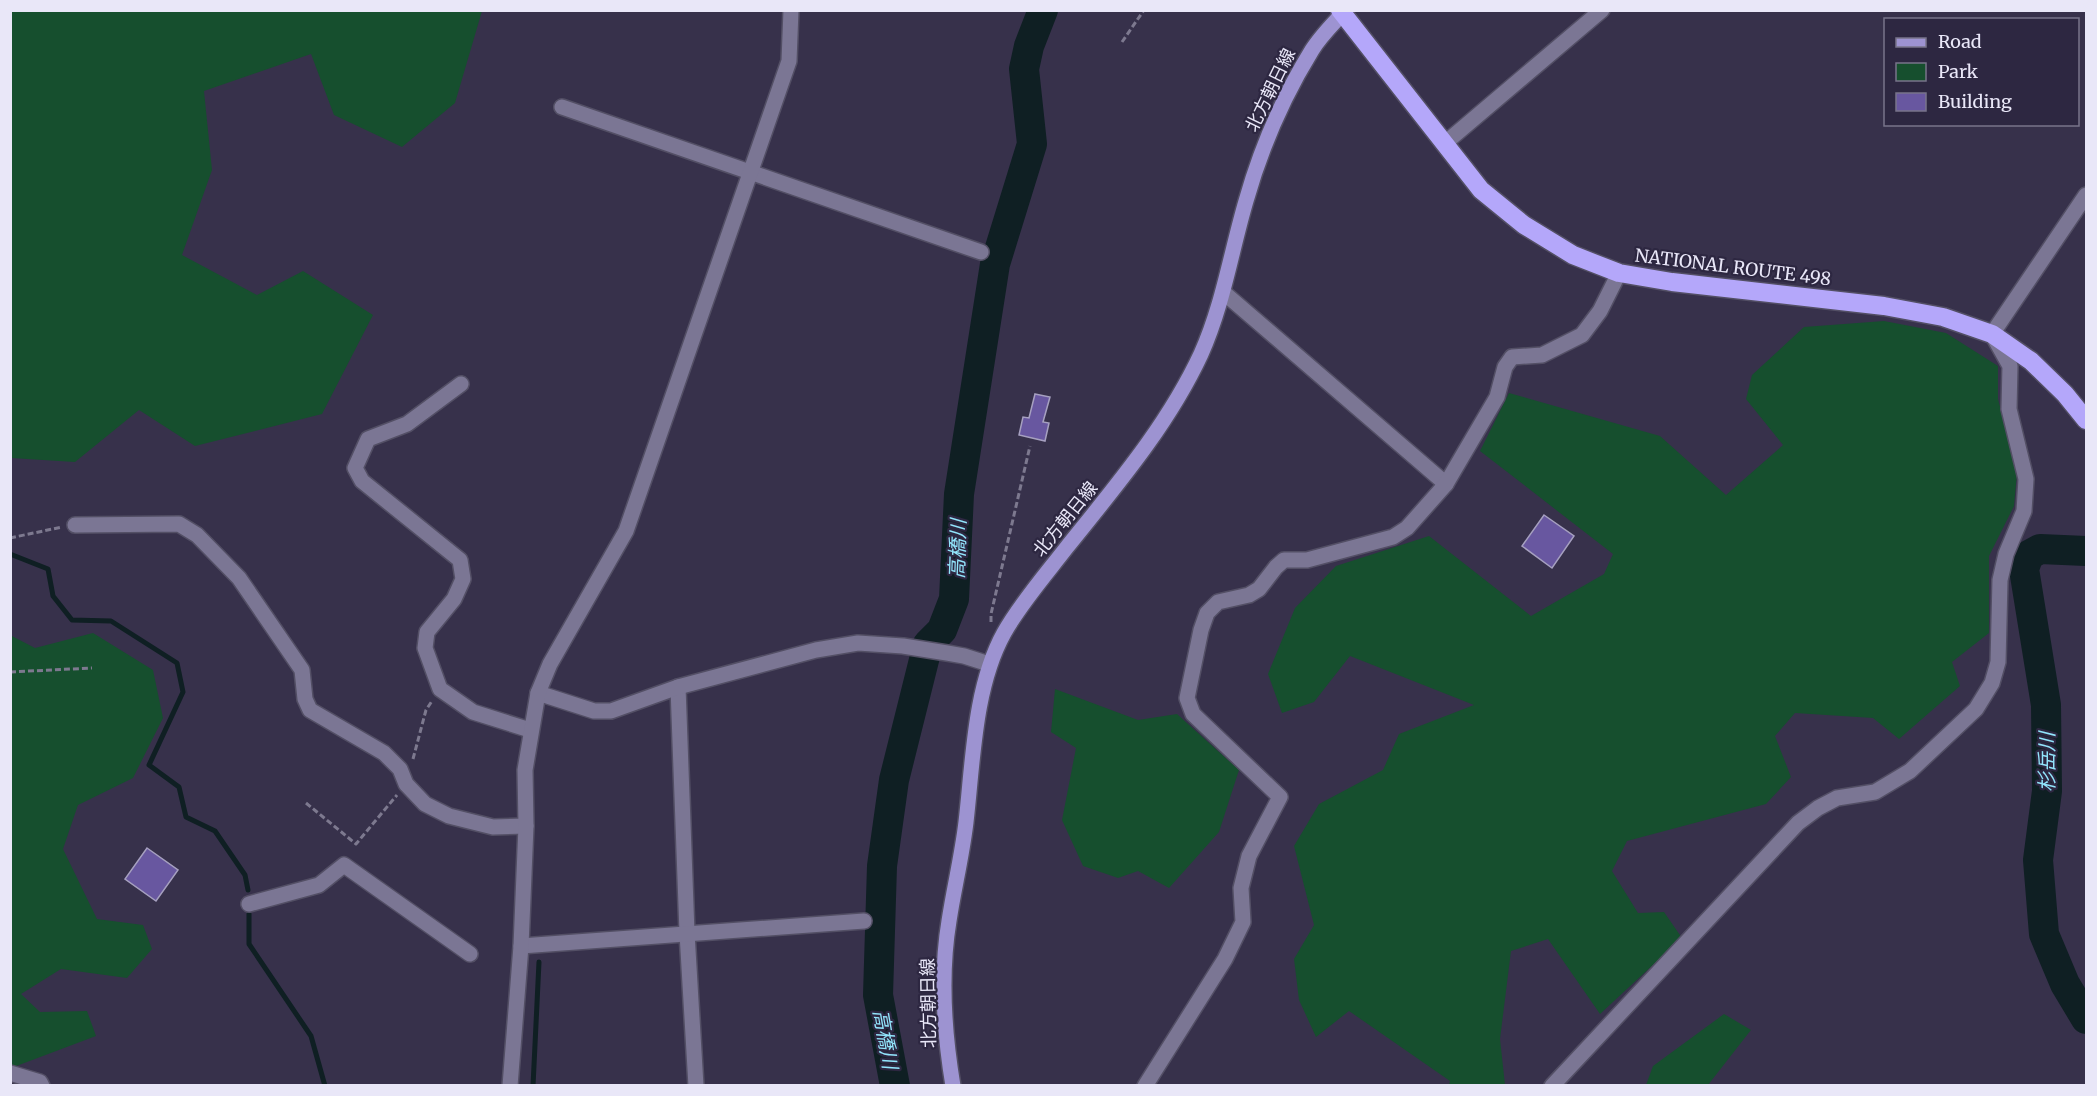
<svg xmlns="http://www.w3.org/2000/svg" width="2097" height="1096" font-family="Merriweather,'Noto Sans JP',serif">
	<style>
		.green { fill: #164f2e }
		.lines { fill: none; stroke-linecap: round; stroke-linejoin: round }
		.stream { stroke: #0f1f23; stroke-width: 5 }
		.river { stroke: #0f1f23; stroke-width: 30 }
		.building { fill: #6857a0; stroke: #a6a0c0; stroke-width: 1.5 }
		.minor-casing { stroke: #534f65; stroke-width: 18 }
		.major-casing { stroke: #534f65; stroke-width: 18 }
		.highway-casing { stroke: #534f65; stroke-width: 21 }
		.path { stroke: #7d798f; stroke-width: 3; stroke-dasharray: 6 3; stroke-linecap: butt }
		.minor { stroke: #7b7694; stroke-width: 15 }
		.major { stroke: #9d93d1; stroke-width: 15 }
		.highway { stroke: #b4a7fa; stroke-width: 18 }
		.labels { text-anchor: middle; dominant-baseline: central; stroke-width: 4.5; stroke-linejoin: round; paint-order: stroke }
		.street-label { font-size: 18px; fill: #e9e7f8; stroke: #2d2741 }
		.water-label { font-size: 20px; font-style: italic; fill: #92e5fc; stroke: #2d2741 }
	</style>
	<rect width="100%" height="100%" fill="#37314b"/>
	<!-- green -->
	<g class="green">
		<polygon points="10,11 482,11 455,103 402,147 334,115 311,54 204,91 212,170 182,255 257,295 303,271 373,315 322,414 195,446 139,410 75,462 11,458"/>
		<polygon points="1884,321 1946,333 1998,366 1998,399 2017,473 2014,506 1989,556 1989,633 1952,662 1960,686 1899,739 1873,718 1795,713 1775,736 1791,777 1766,804 1627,841 1612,871 1638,913 1664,912 1682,938 1600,1014 1548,939 1511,951 1500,1039 1505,1085 1449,1085 1450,1081 1349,1011 1316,1037 1299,1000 1294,959 1314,925 1294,846 1319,804 1383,770 1399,734 1474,705 1350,656 1314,702 1282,713 1268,674 1295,608 1336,566 1429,536 1531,616 1604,574 1613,554 1480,451 1509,393 1660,436 1726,495 1783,445 1746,399 1752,375 1804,327"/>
		<polygon points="93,633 153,670 163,718 133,778 78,805 63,849 97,919 143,925 152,949 127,978 61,969 21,994 40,1012 87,1011 96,1036 11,1068 10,635 35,648"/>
		<polygon points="1055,689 1138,720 1177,714 1239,770 1219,832 1169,888 1138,871 1118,878 1083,866 1062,820 1076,748 1051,732"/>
		<polygon points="1724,1014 1751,1030 1708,1085 1646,1085 1653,1066"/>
	</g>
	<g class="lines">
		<!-- stream -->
		<g class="stream">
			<polyline points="10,554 48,569 53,596 72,620 111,621 177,663 183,692 149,765 179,787 186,817 215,831 245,875 248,890"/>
			<polyline points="249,914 249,944 311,1036 325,1086"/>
			<polyline points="533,1086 539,962"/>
		</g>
		<!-- river -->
		<g class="river">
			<polyline points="2086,551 2040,549 2029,555 2024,569 2046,705 2047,791 2038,860 2044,934 2065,984 2086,1019"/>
			<polyline points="895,1086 878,995 882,866 894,780 928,644 942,630 954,599 959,494 995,264 1032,144 1024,69 1029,46 1043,10"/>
		</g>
	</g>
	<!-- building -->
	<g class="building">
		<polygon points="1035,394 1050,397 1043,422 1049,423 1045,441 1019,435 1023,417 1029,418"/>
		<polygon points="1544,515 1574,536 1552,568 1522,546"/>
		<polygon points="147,848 178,870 156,901 125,879"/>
	</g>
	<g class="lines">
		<defs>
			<g id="minor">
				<polyline points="562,107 981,252"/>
				<polyline points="1444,144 1602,10"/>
				<polyline points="1223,292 1446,484"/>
				<polyline points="461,384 407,424 368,439 355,468 362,481 460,560 463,579 454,599 427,632 425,648 440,689 473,712 530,730"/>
				<polyline points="75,525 179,524 197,535 239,578 302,670 305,699 310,710 384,753 400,769 406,784 425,804 449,816 493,827 526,826"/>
				<polyline points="678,687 687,933 696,1086"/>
				<polyline points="538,693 594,711 611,711 678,687 816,650 858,643 903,646 947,653 964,656 989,664"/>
				<polyline points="249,904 319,885 344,865 470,954"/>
				<polyline points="521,946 864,921"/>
				<polyline points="10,1073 40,1082 42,1086"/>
				<polyline points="510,1086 521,946 526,826 525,770 538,693 550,664 626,531 789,61 791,10"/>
				<polyline points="1145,1086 1225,959 1243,922 1241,888 1249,856 1280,797 1193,714 1187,698 1201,630 1207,613 1218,602 1249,595 1259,589 1276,567 1284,560 1307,560 1393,537 1407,528 1446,484 1497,397 1505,367 1512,357 1542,355 1582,335 1600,311 1619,273"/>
				<polyline points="1552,1086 1798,823 1818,808 1837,798 1875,792 1910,771 1976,709 1992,683 1998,662 2000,580 2006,554 2024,511 2026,479 2009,409 2010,366 1992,334 2086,195"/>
			</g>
			<path id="major" d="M953,1086c-9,-54 -13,-111 -4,-165 5,-33 13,-65 17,-99 7,-60 8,-135 38,-189 16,-29 43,-60 63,-86 49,-61 101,-122 134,-193 22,-49 30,-102 45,-153 15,-53 37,-104 66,-151 8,-13 20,-25 30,-36"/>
			<polyline id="highway" points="1340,10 1481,190 1524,225 1573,255 1619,273 1672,282 1884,306 1943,317 1992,334 2031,361 2065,394 2086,420"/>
		</defs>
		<!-- minor casing -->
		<use href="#minor" class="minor-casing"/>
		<!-- major casing -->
		<use href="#major" class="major-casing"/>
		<!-- highway casing -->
		<use href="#highway" class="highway-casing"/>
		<!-- path -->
		<g class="path">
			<polyline points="1122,42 1144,10"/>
			<polyline points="10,538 62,527"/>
			<polyline points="991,622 991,614 1030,446"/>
			<polyline points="10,672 92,668"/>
			<polyline points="413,759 426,710 432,701"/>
			<polyline points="306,803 356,844 397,795"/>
		</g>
		<!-- minor -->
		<use href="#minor" class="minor"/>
		<!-- major -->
		<use href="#major" class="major"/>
		<!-- highway -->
		<use href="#highway" class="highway"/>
	</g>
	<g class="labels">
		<!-- street labels -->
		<g class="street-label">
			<text transform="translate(1270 90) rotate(-64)">北方朝日線</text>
			<text transform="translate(1733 267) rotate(7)">NATIONAL ROUTE 498</text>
			<text transform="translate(1065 519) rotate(-51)">北方朝日線</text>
			<text transform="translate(928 1003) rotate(-91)">北方朝日線</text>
		</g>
		<!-- water labels -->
		<g class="water-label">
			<text transform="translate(957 549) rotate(-88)">高橋川</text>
			<text transform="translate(2046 762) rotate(-90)">杉岳川</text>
			<text transform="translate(886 1039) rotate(80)">高橋川</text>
		</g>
	</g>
	<!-- border -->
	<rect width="2097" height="1096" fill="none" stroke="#e9e7f8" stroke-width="24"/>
	<!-- legend -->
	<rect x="1884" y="18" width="195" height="108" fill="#2d2741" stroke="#78748a" stroke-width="1.5"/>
	<rect x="1896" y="38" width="30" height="9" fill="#9d93d1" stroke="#78748a" stroke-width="1.5"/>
	<text x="1938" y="48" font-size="18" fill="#e9e7f8">Road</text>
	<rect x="1896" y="63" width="30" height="18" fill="#164f2e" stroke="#78748a" stroke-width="1.5"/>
	<text x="1938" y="78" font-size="18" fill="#e9e7f8">Park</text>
	<rect x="1896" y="93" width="30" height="18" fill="#6857a0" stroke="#78748a" stroke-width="1.5"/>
	<text x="1938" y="108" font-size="18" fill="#e9e7f8">Building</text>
</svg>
